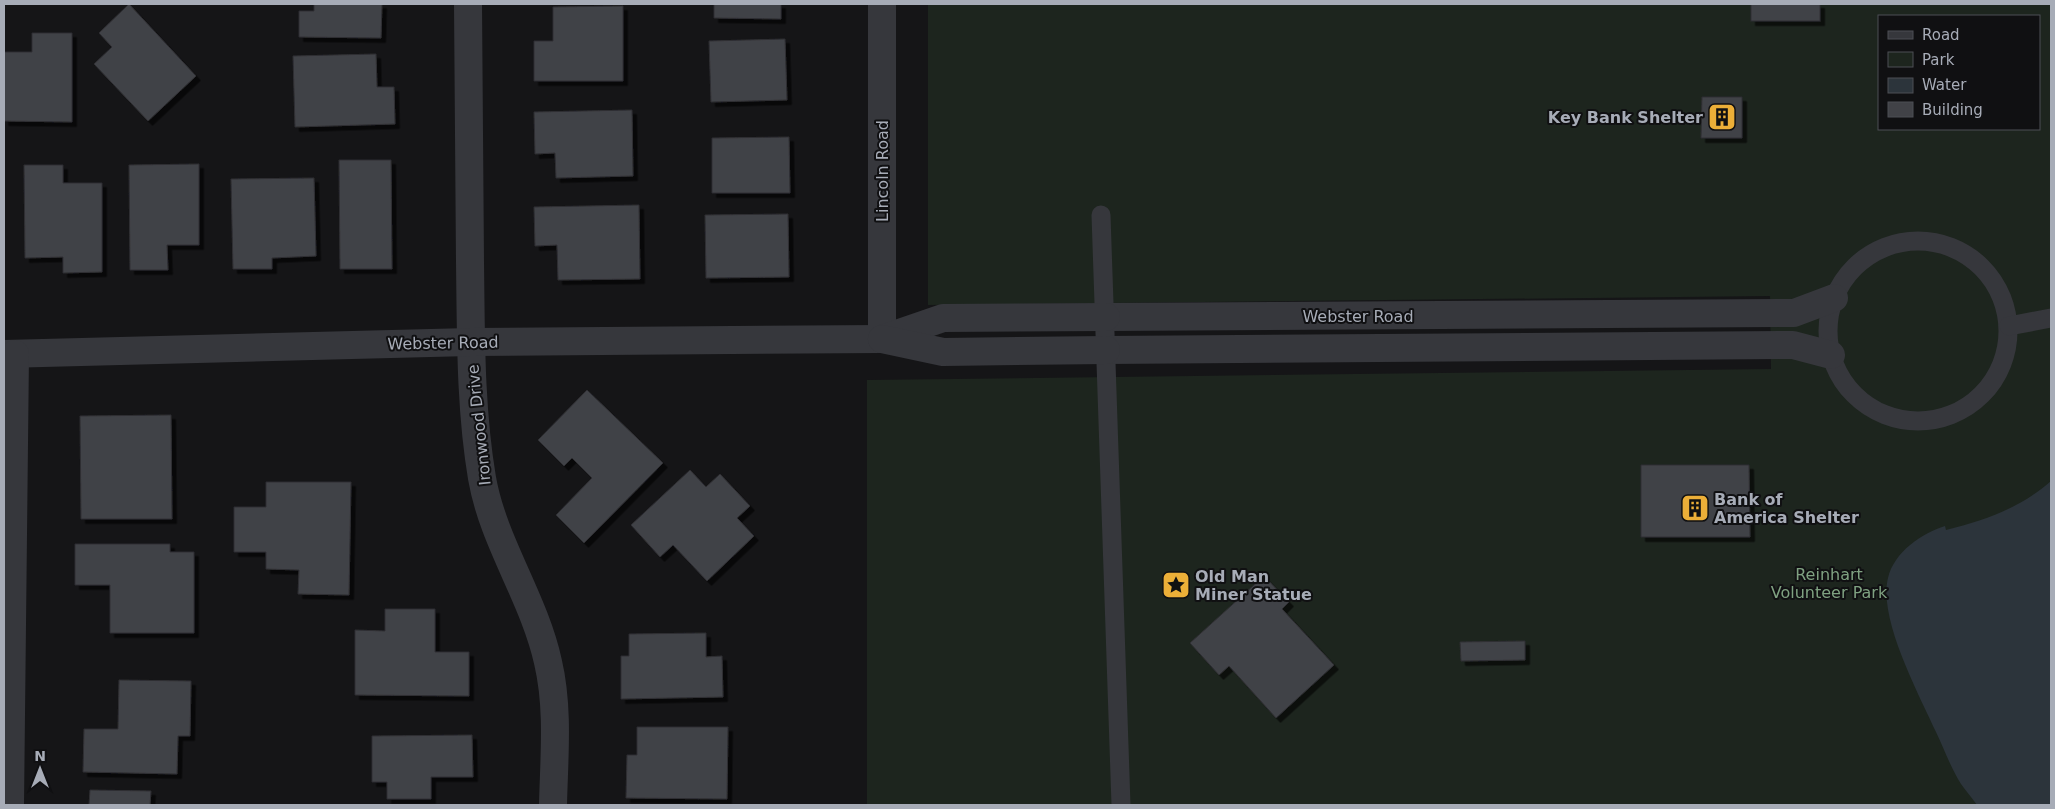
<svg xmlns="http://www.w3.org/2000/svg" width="2055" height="809" font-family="'DejaVu Sans',sans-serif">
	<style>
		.green { fill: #1d251e; fill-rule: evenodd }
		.water { fill: #2c343b }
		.building { fill: #414247; stroke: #2f2f33; filter: url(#shadow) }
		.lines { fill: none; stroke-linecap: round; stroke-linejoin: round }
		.service { stroke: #36373c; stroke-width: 19 }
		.minor { stroke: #36373c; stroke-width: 28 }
		.tertiary { stroke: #36373c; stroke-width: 28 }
		.labels { text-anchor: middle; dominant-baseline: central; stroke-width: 4; stroke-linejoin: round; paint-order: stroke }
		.poi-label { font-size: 16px; font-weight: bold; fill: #a7acb7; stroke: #101012; text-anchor: start }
		.street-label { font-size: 16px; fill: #a7acb7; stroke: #101012 }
		.park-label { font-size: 16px; fill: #7fa181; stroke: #101012 }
	</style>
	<defs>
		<filter id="shadow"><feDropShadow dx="4.5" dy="4.5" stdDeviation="0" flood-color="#0009"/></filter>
	</defs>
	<rect width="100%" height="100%" fill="#151517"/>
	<!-- green -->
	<path class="green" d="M928,4h1123v801h-1184v-425l904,-11 -1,-73 -842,9zM1879,16h160v113h-160z"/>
	<!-- water -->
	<path class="water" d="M2051,481v324h-74c-5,-7 -11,-14 -16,-21 -10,-16 -17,-35 -25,-52 -17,-38 -58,-113 -48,-154 6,-26 34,-45 57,-52l1,4c40,-10 74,-22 105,-49z"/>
	<!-- building -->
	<g class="building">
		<polygon points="129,4 196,76 148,121 94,64 112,47 99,33"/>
		<polygon points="314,4 382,4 381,38 299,37 299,11 314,11"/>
		<polygon points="714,4 781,4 781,19 714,18"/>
		<rect x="1751" y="4" width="69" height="17"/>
		<polygon points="623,6 623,81 534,81 534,41 553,41 553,7"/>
		<polygon points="32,33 72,33 72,122 4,121 4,52 32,52"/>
		<polygon points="785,39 787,100 711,102 709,41"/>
		<polygon points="376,54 377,87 394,87 395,124 295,127 293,56"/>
		<polygon points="1702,97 1742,97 1742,138 1701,138"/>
		<polygon points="632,110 633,176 556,178 555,153 535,154 534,112"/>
		<polygon points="789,137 790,193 712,193 712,138"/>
		<polygon points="339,160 391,160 392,269 340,269"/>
		<polygon points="199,164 199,245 167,245 168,270 130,270 129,165"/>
		<polygon points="24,165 63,165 63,183 102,183 102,272 63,273 63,257 25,258"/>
		<polygon points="314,178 316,256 272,258 272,269 233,269 231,179"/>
		<polygon points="639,205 640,279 558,280 557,245 535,246 534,207"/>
		<polygon points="788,214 789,277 706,278 705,215"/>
		<polygon points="587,390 663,463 584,543 556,515 592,478 572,458 564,466 538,440"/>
		<polygon points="171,415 172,519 81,519 80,416"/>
		<polygon points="1641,465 1749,465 1750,537 1641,537"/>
		<polygon points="690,470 706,487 720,474 750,506 737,518 754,536 707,581 673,545 660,557 631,525"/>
		<polygon points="266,482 351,482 349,595 298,594 299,570 266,569 266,552 234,552 234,507 266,507"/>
		<polygon points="75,544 170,544 170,552 194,552 194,633 110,633 110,585 75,585"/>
		<polygon points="1264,576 1289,602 1282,609 1334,665 1276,718 1229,666 1219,675 1190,643"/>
		<polygon points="385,609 435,609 435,652 469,652 469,696 355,695 355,630 385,631"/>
		<polygon points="706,633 706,657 722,656 723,697 621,699 621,656 629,656 629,634"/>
		<polygon points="1525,641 1525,660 1461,661 1460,642"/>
		<polygon points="119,680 191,681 190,736 178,736 177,774 83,772 84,729 118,729"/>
		<polygon points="637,727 728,727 727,799 626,798 627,755 637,755"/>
		<polygon points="472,735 473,777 431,777 431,799 387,799 387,782 372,782 372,736"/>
		<polygon points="90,790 151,791 150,805 89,805"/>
	</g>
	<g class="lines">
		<!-- service -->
		<g class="service">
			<polyline points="1101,215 1121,805"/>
			<circle cx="1918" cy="331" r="90"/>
			<polyline points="2009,326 2051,318"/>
		</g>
		<!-- minor -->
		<g class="minor">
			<path d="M468,4c1,86 2,172 2,258 1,71 0,145 12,216 11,64 52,120 66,184 11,47 6,96 5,143"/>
			<polyline points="1106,317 1794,313 1834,298"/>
			<polyline points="1106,350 1793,345 1831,355"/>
			<polyline points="4,354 470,342 882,339"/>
			<polyline points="10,805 15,354"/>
		</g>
		<!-- tertiary -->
		<g class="tertiary">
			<polyline points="882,4 882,339"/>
			<polyline points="882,339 943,318 1106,317"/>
			<polyline points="882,339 943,352 1106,350"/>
		</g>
	</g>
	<!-- icons -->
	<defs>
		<symbol id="building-square" viewBox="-11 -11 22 22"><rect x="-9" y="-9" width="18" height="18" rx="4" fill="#ecaf38" stroke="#101012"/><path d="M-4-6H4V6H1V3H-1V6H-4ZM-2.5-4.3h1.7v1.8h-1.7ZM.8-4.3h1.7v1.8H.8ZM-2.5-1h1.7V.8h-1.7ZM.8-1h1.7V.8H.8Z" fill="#111"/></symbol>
		<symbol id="sight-square" viewBox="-11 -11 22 22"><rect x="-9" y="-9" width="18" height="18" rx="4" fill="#ecaf38" stroke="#101012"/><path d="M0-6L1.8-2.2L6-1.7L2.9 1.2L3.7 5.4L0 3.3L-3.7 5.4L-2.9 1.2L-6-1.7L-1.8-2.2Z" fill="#111"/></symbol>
	</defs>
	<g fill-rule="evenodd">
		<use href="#building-square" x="1706" y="101" width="32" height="32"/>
		<use href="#building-square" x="1679" y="492" width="32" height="32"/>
		<use href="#sight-square" x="1160" y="569" width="32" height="32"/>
	</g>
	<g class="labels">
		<!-- poi labels -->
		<g class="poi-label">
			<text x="1703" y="117" text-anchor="end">Key Bank Shelter</text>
			<text x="1714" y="499">Bank of<tspan x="1714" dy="18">America Shelter</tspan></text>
			<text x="1195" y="576">Old Man<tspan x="1195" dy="18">Miner Statue</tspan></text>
		</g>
		<!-- street labels -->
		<g class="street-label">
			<text transform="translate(882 171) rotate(-90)">Lincoln Road</text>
			<text x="1358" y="316">Webster Road</text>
			<text transform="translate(443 343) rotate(-1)">Webster Road</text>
			<text transform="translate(479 425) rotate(-96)">Ironwood Drive</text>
		</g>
		<!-- park labels -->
		<g class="park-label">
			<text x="1829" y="574">Reinhart<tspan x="1829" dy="18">Volunteer Park</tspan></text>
		</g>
	</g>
	<!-- border -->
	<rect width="2055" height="809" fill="none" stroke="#a7acb7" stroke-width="10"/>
	<!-- legend -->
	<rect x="1878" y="15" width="162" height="115" fill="#101012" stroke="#4c4e54"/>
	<rect x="1888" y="31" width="25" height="8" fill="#36373c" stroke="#4c4e54"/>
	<text x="1922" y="40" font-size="15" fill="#a7acb7">Road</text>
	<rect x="1888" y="52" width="25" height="15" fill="#1d251e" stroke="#4c4e54"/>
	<text x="1922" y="65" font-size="15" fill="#a7acb7">Park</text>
	<rect x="1888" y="78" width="25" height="15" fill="#2c343b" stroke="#4c4e54"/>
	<text x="1922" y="90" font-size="15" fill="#a7acb7">Water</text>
	<rect x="1888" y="102" width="25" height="15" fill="#414247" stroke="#4c4e54"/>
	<text x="1922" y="115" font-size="15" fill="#a7acb7">Building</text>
	<!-- north arrow -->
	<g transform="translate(40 769)" stroke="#101012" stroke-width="4" paint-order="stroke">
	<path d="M0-4L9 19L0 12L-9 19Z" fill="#a7acb7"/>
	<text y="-8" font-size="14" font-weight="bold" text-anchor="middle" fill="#a7acb7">N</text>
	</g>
</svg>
